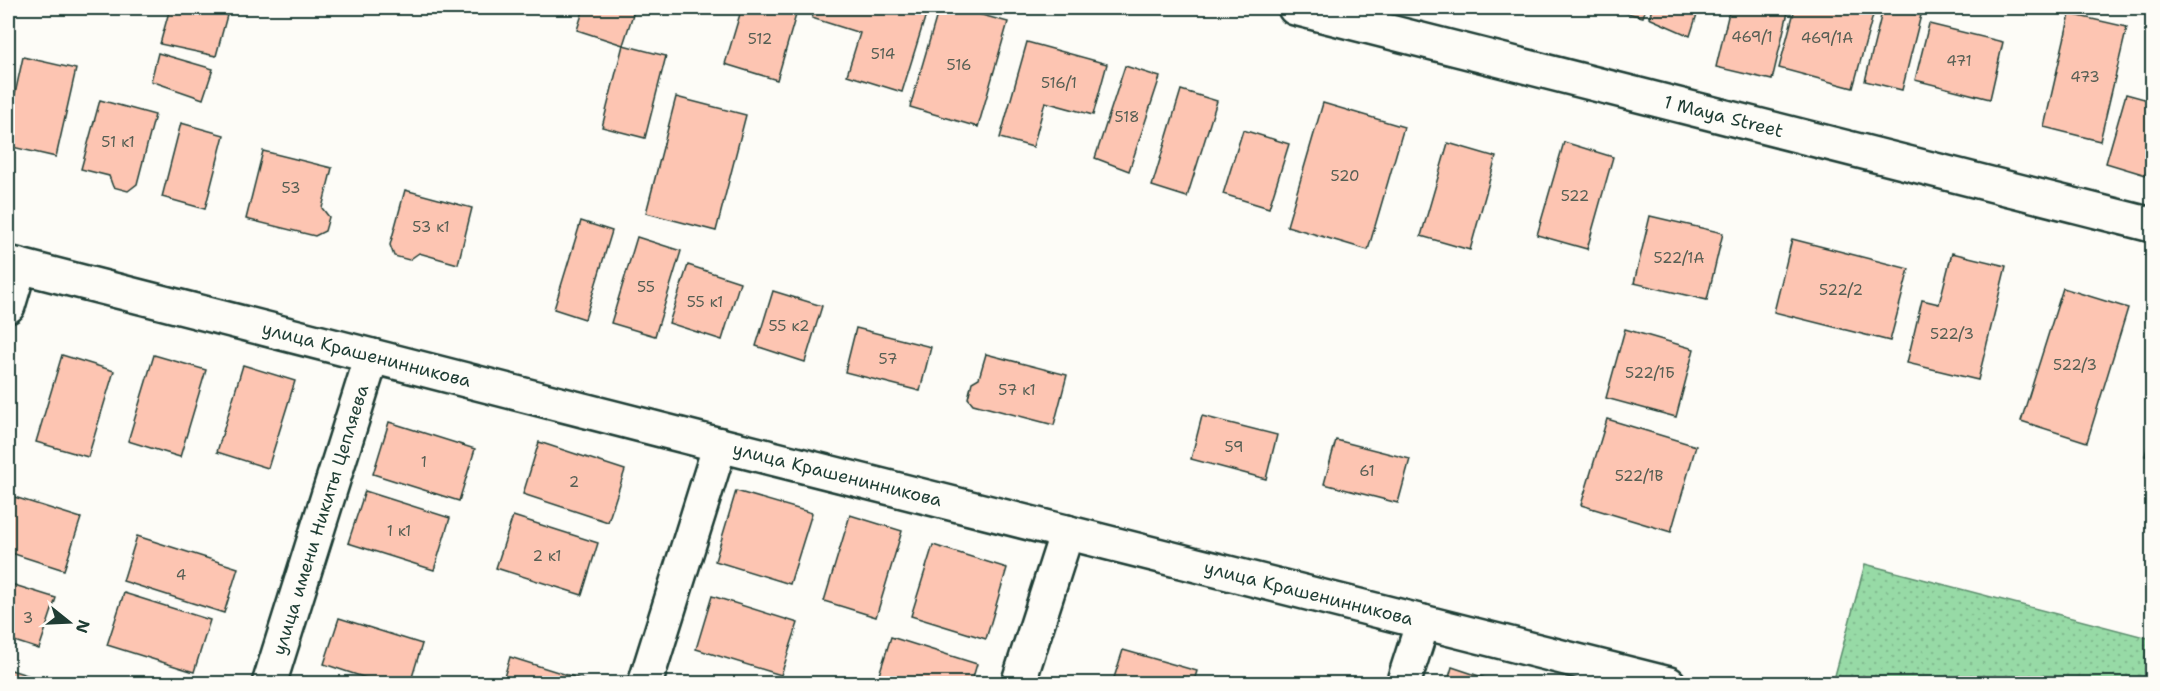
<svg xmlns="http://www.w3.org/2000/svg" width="2160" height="691" font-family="'Shantell Sans',sans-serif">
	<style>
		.park { fill: url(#park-dots); stroke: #5b8c6d; stroke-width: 1.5 }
		.building { fill: #fdc5b2; stroke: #1f3d34; stroke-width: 1.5 }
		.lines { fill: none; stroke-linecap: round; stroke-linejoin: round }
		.minor-casing { stroke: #1f3d34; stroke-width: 38 }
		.tertiary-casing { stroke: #1f3d34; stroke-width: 38 }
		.minor { stroke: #fdfcf7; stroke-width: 33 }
		.tertiary { stroke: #fdfcf7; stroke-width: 33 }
		.labels { text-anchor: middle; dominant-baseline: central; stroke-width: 6; stroke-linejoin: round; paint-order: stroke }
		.number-label { font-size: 15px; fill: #565f54 }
		.street-label { font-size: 18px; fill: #1f3d34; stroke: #fdfcf7 }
	</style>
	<defs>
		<pattern id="park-dots" width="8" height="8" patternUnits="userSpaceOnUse" patternTransform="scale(1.5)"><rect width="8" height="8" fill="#97daa6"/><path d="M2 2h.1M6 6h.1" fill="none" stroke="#82bc90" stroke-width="1.8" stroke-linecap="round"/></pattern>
	</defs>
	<rect width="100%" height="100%" fill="#fdfcf7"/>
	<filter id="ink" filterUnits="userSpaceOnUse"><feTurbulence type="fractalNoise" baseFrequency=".0167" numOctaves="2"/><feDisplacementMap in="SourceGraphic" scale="12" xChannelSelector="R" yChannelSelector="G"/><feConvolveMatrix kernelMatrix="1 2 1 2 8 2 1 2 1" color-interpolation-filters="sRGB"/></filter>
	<g filter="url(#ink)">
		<!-- park -->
		<polygon class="park" points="1865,564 2152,639 2152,683 1833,683"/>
		<!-- building -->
		<g class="building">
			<polygon points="170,8 229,8 216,56 160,44"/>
			<polygon points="584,8 635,8 623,45 577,30"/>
			<polygon points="718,8 798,8 777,80 725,64 740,14"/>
			<polygon points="815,8 928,8 902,92 847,75 860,33 812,18"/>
			<polygon points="939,8 956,8 1008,22 978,127 910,107"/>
			<polygon points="1607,8 1646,8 1643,17"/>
			<polygon points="1652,8 1699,8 1690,36 1649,18"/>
			<polygon points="1730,8 1789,8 1772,80 1716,67"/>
			<polygon points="1795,8 1875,8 1853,88 1779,68"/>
			<polygon points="1883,8 1921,15 1902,90 1865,81"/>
			<polygon points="2070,14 2127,27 2100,141 2044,127"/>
			<polygon points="1929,24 2003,42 1990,99 1915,80"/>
			<polygon points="1027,42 1107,64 1093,115 1045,102 1033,147 1000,138"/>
			<polygon points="623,45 666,56 645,138 602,127"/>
			<polygon points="158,53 213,69 203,99 151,81"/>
			<polygon points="23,57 76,69 56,157 8,146 8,126"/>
			<polygon points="1125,66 1160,77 1129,171 1095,158"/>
			<polygon points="1181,90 1217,101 1187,197 1152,186"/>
			<polygon points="2126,94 2152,101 2152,153 2146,175 2106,163"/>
			<polygon points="676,97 746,115 716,231 646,213"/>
			<polygon points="100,100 155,115 137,184 128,191 113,187 109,176 81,169"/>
			<polygon points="1323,103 1404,127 1368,250 1287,226"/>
			<polygon points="181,123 224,135 205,209 162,197"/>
			<polygon points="1243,130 1289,144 1269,208 1223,194"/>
			<polygon points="1564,142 1613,157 1587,249 1537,235"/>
			<polygon points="1448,143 1496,157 1470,250 1421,236"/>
			<polygon points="263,151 332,168 322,208 329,217 325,231 315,236 246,219"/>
			<polygon points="405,190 472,208 458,264 419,253 409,260 394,256 390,245"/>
			<polygon points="1650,216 1723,233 1707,300 1634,283"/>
			<polygon points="581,221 612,231 585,319 554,309"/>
			<polygon points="637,237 681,251 655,336 611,323"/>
			<polygon points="1792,239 1909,269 1890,341 1774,312"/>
			<polygon points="1952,253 2006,266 1978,380 1907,363 1922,300 1939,304"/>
			<polygon points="688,265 740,282 722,340 669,323"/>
			<polygon points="2063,288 2128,308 2087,442 2021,421"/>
			<polygon points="773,291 822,306 805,362 756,346"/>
			<polygon points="856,328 931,347 920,391 845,372"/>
			<polygon points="1625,329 1694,349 1676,417 1606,398"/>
			<polygon points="986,354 1067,375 1054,425 973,404 968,398 972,382 979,378"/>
			<polygon points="62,355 114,371 88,457 36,442"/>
			<polygon points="154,355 206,370 180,457 128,441"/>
			<polygon points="243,365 295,381 268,468 217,452"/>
			<polygon points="1202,416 1277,435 1266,479 1191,459"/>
			<polygon points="1607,419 1696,446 1671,532 1581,505"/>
			<polygon points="389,422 475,449 459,501 373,474"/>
			<polygon points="2152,430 2152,458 2145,456"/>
			<polygon points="1336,440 1410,459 1398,503 1324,484"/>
			<polygon points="539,442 625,470 608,522 523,494"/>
			<polygon points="365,491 450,518 434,570 348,543"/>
			<polygon points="736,491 812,513 790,584 715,561"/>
			<polygon points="8,495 81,518 64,570 8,552"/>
			<polygon points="850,515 902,531 876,617 824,601"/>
			<polygon points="513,516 598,543 582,595 496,568"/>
			<polygon points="137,536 238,568 224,613 123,581"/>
			<polygon points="933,545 1007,568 986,639 911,616"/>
			<polygon points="8,583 56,598 39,649 8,639"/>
			<polygon points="124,593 210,620 194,672 107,645"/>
			<polygon points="712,596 798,623 781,675 696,649"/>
			<polygon points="339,618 422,644 410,684 384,684 324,664"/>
			<polygon points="891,637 977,664 971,684 876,684"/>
			<polygon points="1123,650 1197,671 1193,684 1112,684"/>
			<polygon points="510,657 593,683 593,684 502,684"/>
			<polygon points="1452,667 1503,684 1447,684"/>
			<polygon points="8,669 30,676 28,684 8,684"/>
		</g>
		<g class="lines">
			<defs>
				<g id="minor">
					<path id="s1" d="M8,263l712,182 949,239"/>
					<polyline points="8,306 20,266"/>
					<path id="s2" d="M269,684l103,-328"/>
					<polyline points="645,684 720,445"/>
					<polyline points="1018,684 1067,532"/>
					<polyline points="1403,684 1423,622"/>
				</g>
				<g id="tertiary">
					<path id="s3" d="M1295,8l857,217"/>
				</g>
			</defs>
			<!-- minor casing -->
			<use href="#minor" class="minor-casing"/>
			<!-- tertiary casing -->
			<use href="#tertiary" class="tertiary-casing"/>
			<!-- minor -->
			<use href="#minor" class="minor"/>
			<!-- tertiary -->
			<use href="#tertiary" class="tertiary"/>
		</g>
	</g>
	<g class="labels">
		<!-- number labels -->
		<g class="number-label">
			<text x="1752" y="37">469/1</text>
			<text x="1827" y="38">469/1А</text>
			<text x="760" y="39">512</text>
			<text x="883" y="54">514</text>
			<text x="1959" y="61">471</text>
			<text x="959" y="65">516</text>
			<text x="2085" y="77">473</text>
			<text x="1059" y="83">516/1</text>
			<text x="1127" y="117">518</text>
			<text x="118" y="142">51 к1</text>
			<text x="1345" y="176">520</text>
			<text x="291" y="188">53</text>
			<text x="1575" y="196">522</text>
			<text x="431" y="227">53 к1</text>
			<text x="1679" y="258">522/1А</text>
			<text x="646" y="287">55</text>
			<text x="1841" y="290">522/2</text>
			<text x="705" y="302">55 к1</text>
			<text x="789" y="326">55 к2</text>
			<text x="1952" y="334">522/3</text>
			<text x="888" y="359">57</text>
			<text x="2075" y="365">522/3</text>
			<text x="1650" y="373">522/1Б</text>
			<text x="1017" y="390">57 к1</text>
			<text x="1234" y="447">59</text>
			<text x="424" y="462">1</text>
			<text x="1367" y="471">61</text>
			<text x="1639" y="476">522/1В</text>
			<text x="574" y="482">2</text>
			<text x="399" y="531">1 к1</text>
			<text x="547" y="556">2 к1</text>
			<text x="181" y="575">4</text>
			<text x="28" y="618">3</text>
		</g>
		<!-- street labels -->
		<g class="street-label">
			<text stroke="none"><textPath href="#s3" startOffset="442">1 Maya Street</textPath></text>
			<text stroke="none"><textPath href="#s1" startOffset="370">улица Крашенинникова</textPath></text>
			<text stroke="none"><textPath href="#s1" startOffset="856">улица Крашенинникова</textPath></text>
			<text stroke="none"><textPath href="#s2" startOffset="172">улица имени Никиты Цепляева</textPath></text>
			<text stroke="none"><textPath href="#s1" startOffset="1342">улица Крашенинникова</textPath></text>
		</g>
	</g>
	<!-- margin -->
	<rect width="2160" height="691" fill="none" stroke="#fdfcf7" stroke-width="30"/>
	<rect x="15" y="15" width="2130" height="661" fill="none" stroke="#1f3d34" stroke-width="2" filter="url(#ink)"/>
	<!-- north arrow -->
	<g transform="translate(69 622) rotate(108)" stroke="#fdfcf7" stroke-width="4.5" paint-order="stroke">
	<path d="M0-4.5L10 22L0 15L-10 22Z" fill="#1f3d34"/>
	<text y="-9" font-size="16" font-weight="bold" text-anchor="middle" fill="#1f3d34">N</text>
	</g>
</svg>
